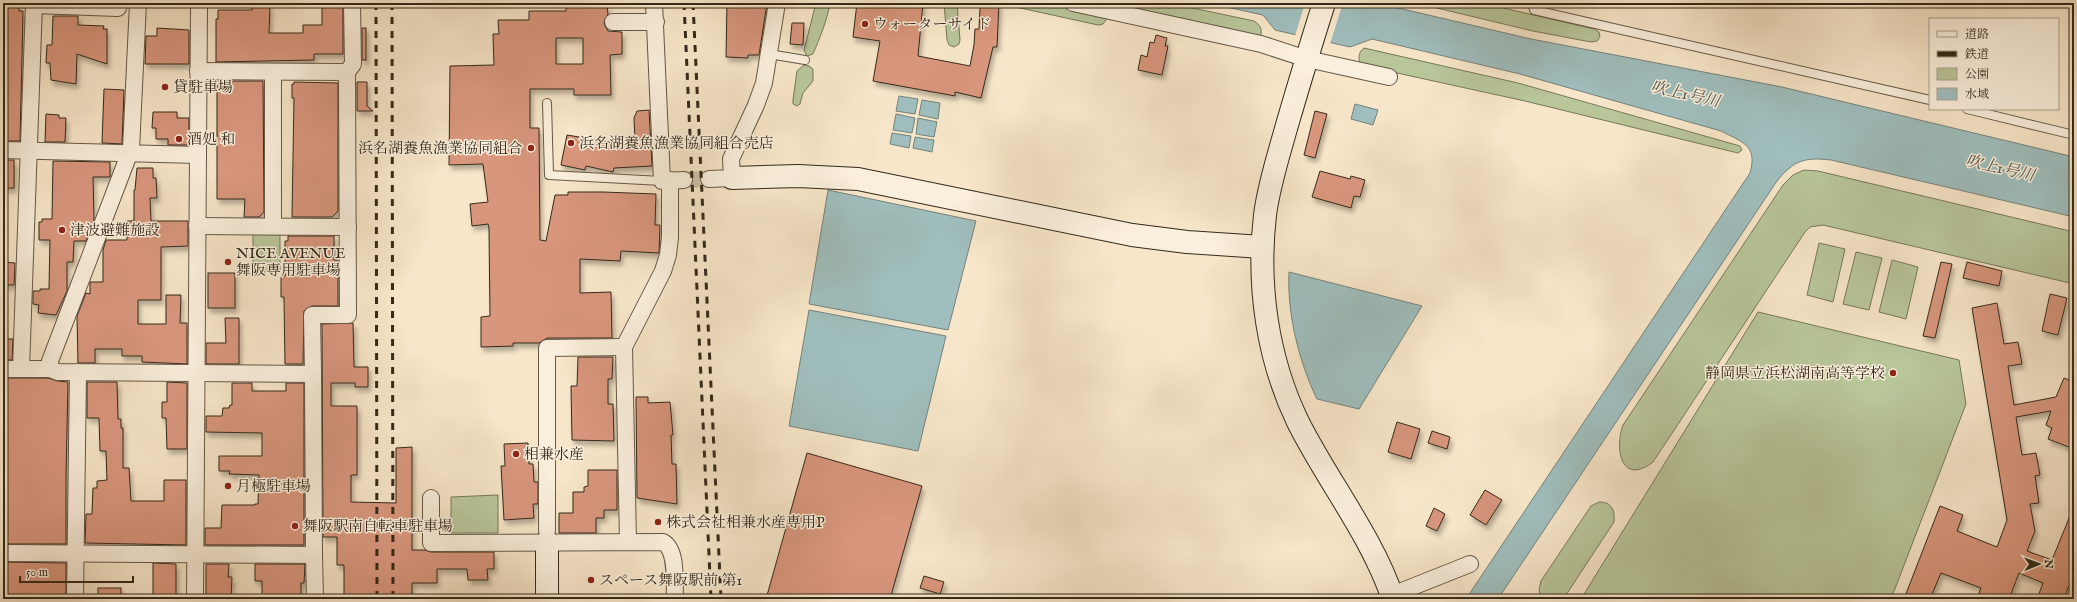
<svg xmlns="http://www.w3.org/2000/svg" width="2077" height="602" font-family="'IM FELL English','Noto Serif JP',serif">
	<style>
		.green { fill: #b8c69a; stroke: #76785a }
		.water { fill: #9fbebd; stroke: #74827c }
		.pier { fill: #f7e6c9 }
		.building { fill: #d8967d; stroke: #34291a; fill-rule: evenodd; filter: url(#shadow) }
		.lines { fill: none; stroke-linecap: round; stroke-linejoin: round }
		.street-tunnel { stroke: #d0c0a6; stroke-width: 16; stroke-dasharray: 16 8; stroke-linecap: butt }
		.lane-casing { stroke: #655846; stroke-width: 10 }
		.street-casing { stroke: #655846; stroke-width: 18 }
		.secondary-casing { stroke: #34291a; stroke-width: 24 }
		.lane { stroke: #faefdc; stroke-width: 8 }
		.street { stroke: #faefdc; stroke-width: 16 }
		.secondary { stroke: #faefdc; stroke-width: 22 }
		.rail { stroke: #34291a; stroke-width: 3; stroke-dasharray: 7 7; stroke-linecap: butt }
		.poi-dot { fill: #8f2418; stroke: #faefdc; stroke-width: 1.5 }
		.labels { text-anchor: middle; dominant-baseline: central; stroke-width: 3; stroke-linejoin: round; paint-order: stroke }
		.poi-label { font-size: 15px; fill: #34291a; stroke: #faefdc; text-anchor: start }
		.water-label { font-size: 16px; font-style: italic; fill: #54564b; stroke: #faefdc }
	</style>
	<defs>
		<filter id="shadow"><feDropShadow dx="2.5" dy="4.5" stdDeviation="2" flood-color="#0004"/></filter>
	</defs>
	<rect width="100%" height="100%" fill="#f7e6c9"/>
	<filter id="stains"><feTurbulence type="fractalNoise" baseFrequency=".005" numOctaves="4"/><feColorMatrix values="0 0 0 0 .2 0 0 0 0 .09 0 0 0 0 .02 0 0 0 .5 -.17"/></filter>
	<radialGradient id="worn" r=".72"><stop offset=".6" stop-color="#630" stop-opacity="0"/><stop offset="1" stop-color="#630" stop-opacity=".3"/></radialGradient>
	<!-- green -->
	<g class="green">
		<path d="M816,3h14c-3,18 -10,34 -17,51l-6,2 -3,-6z"/>
		<polygon points="944,3 957,3 960,40 959,44 954,47 949,45 947,40"/>
		<polygon points="1007,3 1057,3 1101,13 1105,15 1106,20 1103,24 1098,25 1011,6"/>
		<path d="M1089,3h80l85,18c6,4 8,7 7,14l-4,3z"/>
		<polygon points="1416,3 1482,3 1594,29 1599,32 1600,37 1597,41 1591,42 1533,31"/>
		<path d="M1364,48l154,35 222,63 2,4 -4,3 -213,-52 -160,-35 -5,-3c-2,-7 -1,-11 4,-15z"/>
		<polygon points="804,65 809,66 813,69 813,81 803,93 800,104 797,106 793,104 793,100 797,71"/>
		<path d="M1804,170l14,1 256,61v52l-251,-59 -13,2 -5,5 -152,230c-31,24 -39,-12 -30,-37l160,-240 10,-10z"/>
		<rect x="253" y="232" width="27" height="40"/>
		<polygon points="1819,243 1845,249 1833,302 1807,295"/>
		<polygon points="1856,252 1882,258 1869,310 1843,304"/>
		<polygon points="1892,260 1918,267 1906,319 1879,312"/>
		<polygon points="1758,312 1959,360 1966,404 1891,599 1581,599"/>
		<polygon points="498,495 498,533 451,533 451,497"/>
		<path d="M1599,502c13,0 16,8 15,20l-50,76 -23,1 -2,-9 2,-9 50,-75z"/>
	</g>
	<!-- water -->
	<g class="water">
		<path d="M1208,3h169l154,36 251,48 292,70v60l-243,-57c-26,-3 -37,0 -54,21l-279,418h-32l284,-426c8,-28 -8,-31 -29,-42l-201,-57 -148,-35 -22,8 -75,-17 -12,-15z"/>
		<polygon points="899,96 918,99 915,114 896,111"/>
		<polygon points="922,100 940,103 938,119 919,115"/>
		<polygon points="1355,104 1378,110 1373,125 1351,119"/>
		<polygon points="896,114 915,118 912,133 893,130"/>
		<polygon points="918,118 937,122 934,137 916,134"/>
		<polygon points="892,133 911,136 909,148 890,144"/>
		<polygon points="915,137 934,140 932,152 913,148"/>
		<polygon points="828,190 976,221 948,330 809,304"/>
		<path d="M1289,272l133,34 -63,103 -42,-10c-18,-37 -30,-85 -28,-127z"/>
		<polygon points="809,310 946,336 918,451 789,426"/>
	</g>
	<!-- pier -->
	<polygon class="pier" points="1305,3 1343,3 1330,44 1295,36"/>
	<!-- building -->
	<g class="building">
		<polygon points="3,3 19,4 19,11 23,11 20,141 3,141"/>
		<polygon points="322,3 343,3 343,54 314,54 314,60 216,62 216,19 218,19 218,10 252,10 252,6 270,6 269,33 303,33 303,25 322,25"/>
		<path d="M566,3h36v3h5l1,8 -4,8 1,4 3,5 14,1v22l-12,1 1,40h-37v-6h-44v39h9l1,112 6,1 9,-46h13v-3h35l53,2 -1,31h5l-1,28 -38,-2 -1,10 -40,-2v34l31,-1 1,46h-65l-8,5h-26v3l-32,1v-30l9,-1 -1,-88 -1,-4 -16,2 -2,-22 18,-2 -5,-38 -34,1 1,-99 44,-1 -1,-31h6l-1,-14h31v-9h37zM556,38h27v26h-27z"/>
		<polygon points="727,3 767,3 759,55 748,55 748,58 726,57"/>
		<polygon points="857,3 923,3 918,56 970,66 974,45 975,29 979,29 980,7 984,7 984,3 999,3 997,47 993,47 981,98 955,92 955,96 873,81 880,41 853,37"/>
		<polygon points="53,16 78,16 78,25 104,26 103,29 107,29 107,64 77,54 76,84 51,80 50,63 46,63 47,45 52,45"/>
		<polygon points="792,23 804,23 803,45 790,44"/>
		<polygon points="157,28 189,30 189,64 145,64 146,36 157,36"/>
		<rect x="362" y="28" width="4" height="32"/>
		<polygon points="1156,35 1167,38 1165,46 1168,46 1162,75 1138,70 1141,55 1147,57 1150,42 1154,43"/>
		<polygon points="217,81 263,81 264,212 259,217 244,217 245,199 217,199"/>
		<polygon points="294,82 338,83 338,211 332,217 292,217 294,98 292,98 292,84 294,84"/>
		<polygon points="357,82 367,82 367,106 373,111 357,111"/>
		<polygon points="104,89 124,90 122,144 102,143"/>
		<polygon points="649,110 652,166 614,168 613,172 586,166 585,170 561,165 567,135 615,143 617,135 635,140 634,118 637,111"/>
		<polygon points="1315,111 1327,114 1315,158 1304,155"/>
		<polygon points="153,112 177,112 177,118 189,118 189,145 168,145 168,139 156,139 156,128 152,128"/>
		<polygon points="46,114 59,115 59,118 66,118 65,142 45,142"/>
		<rect x="3" y="160" width="11" height="28"/>
		<polygon points="53,161 110,162 110,177 93,177 94,220 86,241 74,241 73,262 67,262 67,291 56,315 38,313 39,305 33,304 33,291 40,291 40,289 49,289 50,240 39,240 39,222 42,222 42,219 52,219"/>
		<polygon points="137,168 153,168 153,178 156,178 157,198 150,198 151,221 188,221 188,246 161,247 161,300 138,300 138,324 166,324 166,295 181,295 180,323 187,323 187,364 142,362 142,356 122,356 122,349 95,349 95,363 78,363 77,316 86,293 90,294 90,282 103,282 103,250 106,240 127,240 127,221 134,221 134,190 135,190"/>
		<polygon points="1320,171 1350,179 1351,176 1365,180 1360,197 1354,196 1351,208 1312,197"/>
		<polygon points="288,236 334,236 334,260 338,260 338,306 312,306 304,311 303,364 285,364 284,297 281,297 281,276 285,276 285,241 288,241"/>
		<polygon points="3,262 15,263 14,285 3,285"/>
		<polygon points="1941,262 1952,264 1935,338 1923,336"/>
		<polygon points="1967,262 2002,271 1999,286 1963,278"/>
		<rect x="208" y="273" width="27" height="35"/>
		<polygon points="2050,294 2067,298 2058,335 2042,331"/>
		<polygon points="1997,303 2004,344 2018,342 2022,364 2008,366 2014,405 2056,397 2064,378 2074,382 2074,449 2048,439 2052,428 2046,425 2051,411 2016,417 2022,455 2036,453 2040,475 2035,476 2039,503 2030,504 2035,531 2027,551 2052,560 2074,506 2074,587 2069,585 2064,599 2037,599 2043,583 2019,573 2009,599 1977,599 1981,588 1941,573 1930,599 1904,599 1940,506 1963,515 1957,531 1997,547 2007,520 1972,308"/>
		<polygon points="225,318 239,318 239,364 206,364 206,343 226,343"/>
		<polygon points="353,323 354,367 368,367 368,387 355,387 355,383 331,383 331,406 357,406 357,475 351,475 351,502 396,503 396,448 412,447 412,550 425,550 431,552 494,552 494,569 487,569 488,580 468,580 467,569 437,569 437,583 412,583 412,599 344,599 344,565 337,565 337,537 323,537 322,324"/>
		<polygon points="3,339 13,339 12,360 3,360"/>
		<polygon points="578,357 613,357 612,379 608,379 608,404 613,404 614,441 572,440 571,386 577,386"/>
		<polygon points="3,378 48,378 58,381 68,382 66,476 66,544 3,544"/>
		<polygon points="87,382 117,382 118,419 121,419 121,428 123,428 123,468 129,468 131,501 164,501 164,480 186,480 186,545 85,543 86,514 92,514 93,488 97,488 97,481 107,480 106,451 100,451 99,418 87,418"/>
		<polygon points="167,382 187,383 187,449 167,449 166,418 162,418 162,402 167,402"/>
		<polygon points="232,383 252,383 252,391 286,391 286,383 304,383 304,545 205,545 205,528 221,528 222,505 255,505 255,504 258,504 259,475 229,474 230,471 219,471 219,456 262,456 262,433 206,432 206,416 222,416 223,408 229,408 230,405 232,405"/>
		<polygon points="636,397 648,397 648,403 670,402 673,435 671,435 672,464 676,464 677,504 637,498"/>
		<polygon points="1397,422 1420,429 1411,459 1388,452"/>
		<polygon points="1432,431 1450,437 1447,449 1428,443"/>
		<polygon points="528,443 529,464 533,464 534,482 538,482 538,504 533,504 534,518 504,520 501,466 505,466 504,444"/>
		<polygon points="807,453 922,486 890,599 766,599"/>
		<polygon points="588,470 617,470 617,510 604,510 604,518 596,518 596,533 559,533 559,513 573,513 573,492 584,492 584,487 588,486"/>
		<polygon points="1485,490 1502,500 1486,525 1470,515"/>
		<polygon points="1434,508 1445,514 1437,531 1426,526"/>
		<polygon points="3,562 66,563 66,599 3,598"/>
		<polygon points="153,563 176,564 176,599 153,599"/>
		<polygon points="206,564 229,564 228,577 232,577 231,598 206,598"/>
		<polygon points="255,564 305,564 304,583 301,583 301,599 262,598 262,581 255,581"/>
		<polygon points="924,576 944,582 940,594 920,588"/>
		<rect x="98" y="588" width="23" height="11"/>
	</g>
	<g class="lines">
		<!-- street-tunnel -->
		<polyline class="street-tunnel" points="684,180 709,179"/>
		<defs>
			<g id="lane">
				<polyline points="1532,3 1534,10 1930,100"/>
				<polyline points="769,54 805,60"/>
				<polyline points="547,103 549,175 662,181"/>
				<polyline points="1967,109 2074,135"/>
				<polyline points="461,599 492,599"/>
			</g>
			<g id="street">
				<polyline points="654,3 662,181 684,180"/>
				<polyline points="1073,3 1261,44 1307,59 1389,77"/>
				<polyline points="34,5 118,8 118,3"/>
				<polyline points="613,22 656,22"/>
				<polyline points="198,71 347,72"/>
				<polyline points="3,150 198,155"/>
				<polyline points="709,179 732,178 731,159 756,105 764,83 777,3"/>
				<polyline points="197,226 348,227"/>
				<polyline points="273,226 273,72"/>
				<polyline points="3,369 50,369 58,372 313,374 314,555 3,553"/>
				<polyline points="21,369 34,3"/>
				<polyline points="50,369 50,361 131,149 138,3"/>
				<polyline points="313,374 312,315 348,315 347,72 353,64 352,3"/>
				<path d="M431,498v45l232,-1c15,8 11,42 12,57"/>
				<polyline points="547,531 547,348 624,347"/>
				<polyline points="628,542 624,347 663,271 668,255 670,237 670,180"/>
				<polyline points="314,555 315,599"/>
				<polyline points="1392,595 1470,564"/>
				<polyline points="75,599 78,372"/>
				<polyline points="195,599 199,3"/>
			</g>
			<g id="secondary">
				<path d="M1324,3c-13,41 -25,81 -37,122 -8,29 -18,59 -22,90 -8,70 2,143 33,207 30,60 74,114 95,177"/>
				<polyline points="732,178 798,176 858,179 1132,235 1187,242 1262,247"/>
				<polyline points="547,599 547,542"/>
			</g>
		</defs>
		<!-- lane casing -->
		<use href="#lane" class="lane-casing"/>
		<!-- street casing -->
		<use href="#street" class="street-casing"/>
		<!-- secondary casing -->
		<use href="#secondary" class="secondary-casing"/>
		<!-- lane -->
		<use href="#lane" class="lane"/>
		<!-- street -->
		<use href="#street" class="street"/>
		<!-- secondary -->
		<use href="#secondary" class="secondary"/>
		<!-- rail -->
		<g class="rail">
			<polyline points="376,3 377,599"/>
			<polyline points="392,3 393,599"/>
			<polyline points="684,3 711,599"/>
			<polyline points="693,3 721,599"/>
		</g>
	</g>
	<!-- markers -->
	<g class="poi-dot">
		<circle cx="865" cy="24" r="4"/>
		<circle cx="165" cy="87" r="4"/>
		<circle cx="179" cy="139" r="4"/>
		<circle cx="571" cy="143" r="4"/>
		<circle cx="531" cy="148" r="4"/>
		<circle cx="62" cy="230" r="4"/>
		<circle cx="228" cy="262" r="4"/>
		<circle cx="1893" cy="373" r="4"/>
		<circle cx="516" cy="454" r="4"/>
		<circle cx="228" cy="486" r="4"/>
		<circle cx="658" cy="522" r="4"/>
		<circle cx="295" cy="526" r="4"/>
		<circle cx="591" cy="580" r="4"/>
	</g>
	<g class="labels">
		<!-- poi labels -->
		<g class="poi-label">
			<text x="873" y="24">ウォーターサイド</text>
			<text x="173" y="87">貸駐車場</text>
			<text x="187" y="139">酒処 和</text>
			<text x="579" y="143">浜名湖養魚漁業協同組合売店</text>
			<text x="523" y="148" text-anchor="end">浜名湖養魚漁業協同組合</text>
			<text x="70" y="230">津波避難施設</text>
			<text x="236" y="253">NICE AVENUE<tspan x="236" dy="17">舞阪専用駐車場</tspan></text>
			<text x="1885" y="373" text-anchor="end">静岡県立浜松湖南高等学校</text>
			<text x="524" y="454">相兼水産</text>
			<text x="236" y="486">月極駐車場</text>
			<text x="666" y="522">株式会社相兼水産専用P</text>
			<text x="303" y="526">舞阪駅南自転車駐車場</text>
			<text x="599" y="580">スペース舞阪駅前 第1</text>
		</g>
		<!-- water labels -->
		<g class="water-label">
			<text transform="translate(1685 95) rotate(13)">吹上1号川</text>
			<text transform="translate(2000 169) rotate(13)">吹上1号川</text>
		</g>
	</g>
	<!-- margin -->
	<rect width="2077" height="602" fill="none" stroke="#f7e6c9" stroke-width="16"/>
	<rect x="4" y="4" width="2069" height="594" fill="none" stroke="#34291a" stroke-width="2"/>
	<rect x="8" y="8" width="2061" height="586" fill="none" stroke="#34291a"/>
	<!-- legend -->
	<rect x="1929" y="18" width="130" height="92" fill="#faefdc" stroke="#aba08e"/>
	<rect x="1937" y="31" width="20" height="6" fill="#faefdc" stroke="#aba08e"/>
	<text x="1965" y="38" font-size="12" fill="#34291a">道路</text>
	<rect x="1937" y="51" width="20" height="6" fill="#34291a" stroke="#aba08e"/>
	<text x="1965" y="58" font-size="12" fill="#34291a">鉄道</text>
	<rect x="1937" y="68" width="20" height="12" fill="#b8c69a" stroke="#aba08e"/>
	<text x="1965" y="78" font-size="12" fill="#34291a">公園</text>
	<rect x="1937" y="88" width="20" height="12" fill="#9fbebd" stroke="#aba08e"/>
	<text x="1965" y="98" font-size="12" fill="#34291a">水域</text>
	<!-- north arrow -->
	<g transform="translate(2039 564) rotate(89)" stroke="#faefdc" stroke-width="3" paint-order="stroke">
	<path d="M0-3L7 15L0 10L-7 15Z" fill="#34291a"/>
	<text y="-6" font-size="11" font-weight="bold" text-anchor="middle" fill="#34291a">N</text>
	</g>
	<!-- scale -->
	<path d="M20 576v6h113v-6" fill="none" stroke="#34291a" stroke-width="2"/>
	<text x="26" y="576" font-size="12" fill="#34291a" stroke="#faefdc" stroke-width="3" paint-order="stroke">50 m</text>
	<rect width="100%" height="100%" filter="url(#stains)"/>
	<rect width="100%" height="100%" fill="url(#worn)"/>
</svg>
